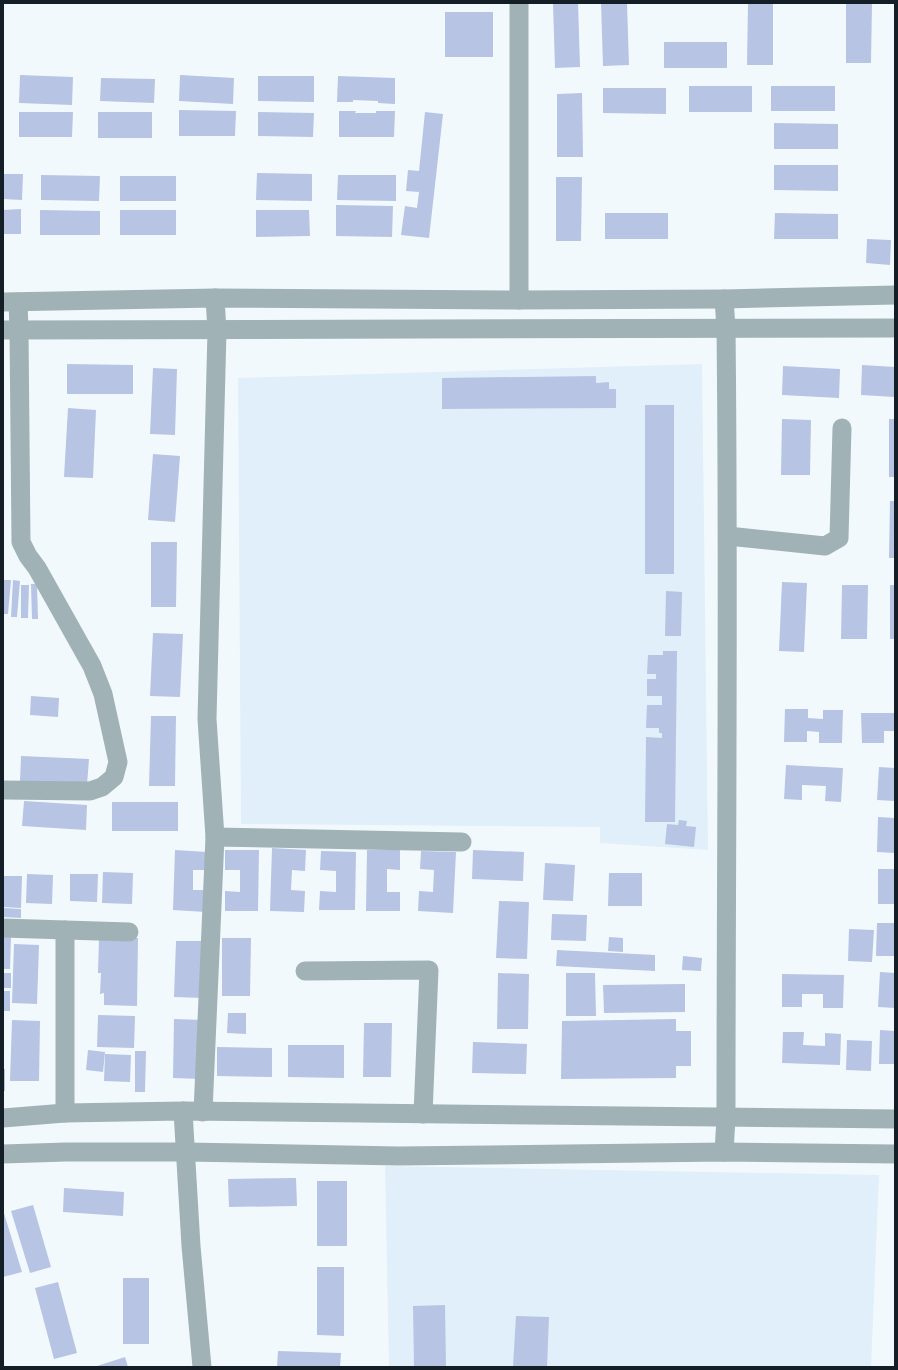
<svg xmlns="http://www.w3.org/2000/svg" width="898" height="1370" font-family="'PT Sans',sans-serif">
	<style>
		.built { fill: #e0effa }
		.building { fill: #b7c4e4 }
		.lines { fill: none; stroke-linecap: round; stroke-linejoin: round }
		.minor { stroke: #a0b2b6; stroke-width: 19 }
	</style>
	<rect width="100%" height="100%" fill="#f2f9fd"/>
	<!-- built -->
	<g class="built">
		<polygon points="702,364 708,850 600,843 600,827 241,824 238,378"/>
		<polygon points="385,1166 879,1175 871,1367 389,1367"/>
	</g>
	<!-- building -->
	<g class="building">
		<polygon points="578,3 580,67 555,68 553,4"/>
		<polygon points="601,3 627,3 629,65 603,66"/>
		<polygon points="748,3 773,3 773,65 747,65"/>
		<polygon points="846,3 872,3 871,63 846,63"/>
		<rect x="445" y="12" width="48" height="45"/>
		<rect x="664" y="42" width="63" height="26"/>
		<polygon points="20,75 73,77 72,105 19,103"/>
		<polygon points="180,75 234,78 233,104 179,101"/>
		<polygon points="258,76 314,76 314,102 258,101"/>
		<polygon points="338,76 395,78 395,104 378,103 378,101 353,100 353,102 337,102"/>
		<polygon points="101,78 155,79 154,103 100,101"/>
		<rect x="689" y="86" width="63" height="26"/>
		<rect x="771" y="86" width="64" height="25"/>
		<polygon points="603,88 666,88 666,114 603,113"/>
		<polygon points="582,93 583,157 557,157 557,94"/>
		<polygon points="179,110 236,111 235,136 179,136"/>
		<polygon points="339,111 356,111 355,113 376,113 376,111 395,111 394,137 339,137"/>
		<polygon points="19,112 73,112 72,137 19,137"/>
		<rect x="98" y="112" width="54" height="26"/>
		<polygon points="258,112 314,113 313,137 258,136"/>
		<polygon points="425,112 443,114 429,238 401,235 405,206 417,208 419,192 406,191 408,170 419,171"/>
		<polygon points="774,123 838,124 838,149 774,149"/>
		<polygon points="774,165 838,165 838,191 774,190"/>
		<polygon points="257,173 312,174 312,201 256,200"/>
		<polygon points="3,174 23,174 22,200 3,199"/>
		<polygon points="41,175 100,176 99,201 41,200"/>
		<polygon points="338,175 396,175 396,201 337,200"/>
		<rect x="120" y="176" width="56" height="25"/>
		<polygon points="556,177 582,177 581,241 556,241"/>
		<polygon points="336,205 393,206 392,237 336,236"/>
		<polygon points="21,209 21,234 3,234 3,210"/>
		<polygon points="40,210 100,211 100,235 40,235"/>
		<rect x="120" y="210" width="56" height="25"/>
		<polygon points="256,210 309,210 310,236 256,237"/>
		<rect x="605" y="213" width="63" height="26"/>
		<polygon points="775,213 838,214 838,239 774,239"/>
		<polygon points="867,239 891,240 890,265 866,263"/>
		<polygon points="67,364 133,365 133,394 67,394"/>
		<polygon points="862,365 895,367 895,397 861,395"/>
		<polygon points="783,366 840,369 839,398 782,395"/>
		<polygon points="153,368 177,369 175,435 150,434"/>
		<polygon points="596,376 596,383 609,382 609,389 616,389 616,408 442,409 442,378"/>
		<rect x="645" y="405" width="29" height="169"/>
		<polygon points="68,408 96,410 93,478 64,477"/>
		<polygon points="782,419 811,420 810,475 781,475"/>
		<rect x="889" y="419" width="6" height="58"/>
		<polygon points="153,454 180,456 175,522 148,520"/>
		<polygon points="890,501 895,501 895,558 889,558"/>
		<polygon points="151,542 177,542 176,607 151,607"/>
		<polygon points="4,580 11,580 8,614 3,614"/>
		<polygon points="13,580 20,581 17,617 11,617"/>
		<polygon points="782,582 807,583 804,652 779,651"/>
		<polygon points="31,584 37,584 38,619 32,619"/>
		<polygon points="21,585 29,585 28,618 21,618"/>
		<polygon points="842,585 868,585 867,639 841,639"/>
		<rect x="890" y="585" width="5" height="54"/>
		<polygon points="666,591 682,592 681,636 665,636"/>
		<polygon points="153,633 183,634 180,697 150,696"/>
		<polygon points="663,651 677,651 675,822 645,822 646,737 662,738 662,733 659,733 659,728 646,728 647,705 662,705 662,696 647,696 647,679 656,679 656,674 647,674 648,655 663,655"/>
		<polygon points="31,696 59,698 58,717 30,715"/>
		<polygon points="785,709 808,709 808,718 823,719 823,710 843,710 842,743 819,743 819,732 807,731 807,742 784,742"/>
		<polygon points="861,713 895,713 895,731 884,731 884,743 862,743"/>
		<polygon points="151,716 176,716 175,786 149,786"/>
		<polygon points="21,756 89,759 87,785 20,782"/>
		<polygon points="786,765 843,768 841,802 825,801 826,786 802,785 802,800 784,799"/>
		<polygon points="879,767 895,768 895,801 877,800"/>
		<polygon points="24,801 87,805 86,830 22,826"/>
		<rect x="112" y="802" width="66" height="29"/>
		<polygon points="878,817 895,818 895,853 877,852"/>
		<polygon points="679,820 687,821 686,826 696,827 694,847 665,844 667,824 678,825"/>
		<polygon points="272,848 306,850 305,871 292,870 291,890 305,891 304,912 270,911"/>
		<polygon points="175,850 207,852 207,870 193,870 193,890 206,890 205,912 173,910"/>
		<polygon points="225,850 259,850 258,911 225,911 225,891 240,892 240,870 225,870"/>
		<polygon points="367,850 400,850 400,870 387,869 387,892 400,892 400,911 366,911"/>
		<polygon points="473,850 524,852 523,881 472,879"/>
		<polygon points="321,851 356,852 355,910 319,910 320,891 336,892 336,871 320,870"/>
		<polygon points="421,851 456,852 453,913 418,911 419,891 433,892 434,870 420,869"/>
		<polygon points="545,863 575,865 573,901 543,900"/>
		<rect x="878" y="869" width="17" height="35"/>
		<polygon points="103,872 133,873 132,904 102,903"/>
		<polygon points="609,873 642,873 642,906 608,906"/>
		<polygon points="27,874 53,875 52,904 26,903"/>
		<polygon points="70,874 98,874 97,902 70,901"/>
		<polygon points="3,876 22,876 21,908 3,907"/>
		<polygon points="499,901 529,902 527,959 496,958"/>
		<polygon points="3,908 21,909 21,918 3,917"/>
		<polygon points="552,914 587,915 586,941 551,940"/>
		<polygon points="877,923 895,923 895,956 876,956"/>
		<polygon points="849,929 874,930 872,962 848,961"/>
		<polygon points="3,936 11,936 10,969 3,969"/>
		<polygon points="99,937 138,938 137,1006 104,1005 104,993 100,994 101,973 98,973"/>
		<polygon points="609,937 623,938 623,952 608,951"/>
		<polygon points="222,938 251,938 250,996 222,996"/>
		<polygon points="176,941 205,941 203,998 174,997"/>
		<polygon points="14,944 39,945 37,1004 12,1003"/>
		<polygon points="557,950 655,955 655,971 556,966"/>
		<polygon points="683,956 702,958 701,971 682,970"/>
		<polygon points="880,972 895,973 895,1008 878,1007"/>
		<rect x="3" y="973" width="8" height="15"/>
		<polygon points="498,973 529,974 528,1029 497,1029"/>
		<polygon points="566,973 595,973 596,1016 566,1016"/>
		<polygon points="782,974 844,975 843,1008 823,1008 823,994 802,994 802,1007 782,1007"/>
		<polygon points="685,984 685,1012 604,1013 603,985"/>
		<rect x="3" y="991" width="7" height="20"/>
		<polygon points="228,1013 246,1013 246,1034 227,1033"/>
		<polygon points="98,1015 135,1016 134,1048 97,1047"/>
		<polygon points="174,1019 202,1020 201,1079 173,1078"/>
		<polygon points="676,1019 676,1031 691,1031 691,1066 676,1066 676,1078 561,1079 562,1021"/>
		<polygon points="12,1020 40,1021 39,1081 10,1081"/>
		<polygon points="364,1023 392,1023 391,1077 363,1077"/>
		<polygon points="880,1030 895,1031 895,1064 879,1064"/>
		<polygon points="783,1032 804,1032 803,1045 825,1046 825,1033 841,1034 840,1065 782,1063"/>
		<polygon points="847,1040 872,1041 871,1071 846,1070"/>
		<polygon points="473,1042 527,1044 526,1074 472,1073"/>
		<polygon points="288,1045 344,1045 344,1078 288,1077"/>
		<polygon points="217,1047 272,1048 272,1077 217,1076"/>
		<polygon points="88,1050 105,1052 103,1072 86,1070"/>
		<polygon points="135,1051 146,1051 145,1092 135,1092"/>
		<polygon points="105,1054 131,1055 130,1082 104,1081"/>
		<rect x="3" y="1069" width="2" height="22"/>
		<polygon points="296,1178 297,1206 229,1207 228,1179"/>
		<rect x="317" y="1181" width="30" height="65"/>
		<polygon points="64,1188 124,1192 123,1216 63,1212"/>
		<polygon points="33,1205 51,1267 30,1273 11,1211"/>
		<polygon points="3,1210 22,1272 3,1277"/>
		<polygon points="317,1267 344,1267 344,1336 317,1335"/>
		<rect x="123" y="1278" width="26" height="66"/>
		<polygon points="58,1282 77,1353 54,1359 35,1288"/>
		<polygon points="445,1305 446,1367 414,1367 413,1306"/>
		<polygon points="516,1316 549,1317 547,1367 513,1367"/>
		<polygon points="278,1351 341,1353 340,1367 277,1367"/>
		<polygon points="125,1357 128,1367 94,1367"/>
	</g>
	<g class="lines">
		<!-- minor -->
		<g class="minor">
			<polyline points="519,300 519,3"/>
			<polyline points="3,302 215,298 519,300 724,299 895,295"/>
			<polyline points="3,330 895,328"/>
			<polyline points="728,536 825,546 839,538 842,428"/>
			<polyline points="3,790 90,791 102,787 114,777 118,762 103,694 92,666 37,568 28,556 21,542 19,330 18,302"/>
			<polyline points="215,837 462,842"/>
			<polyline points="3,928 129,932"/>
			<polyline points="65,930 65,1113"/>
			<polyline points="305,971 429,970 423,1114"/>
			<polyline points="183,1111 191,1246 202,1367"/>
			<polyline points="203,1112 215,837 207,719 217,331 215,298"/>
			<polyline points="3,1118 65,1113 183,1111 895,1119"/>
			<path d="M724,1152l2,-34c0,-263 3,-527 0,-790l-2,-29"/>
			<polyline points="3,1154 66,1152 186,1152 399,1156 724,1152 895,1154"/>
		</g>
	</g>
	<!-- border -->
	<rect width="898" height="1370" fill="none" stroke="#131e27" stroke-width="8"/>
</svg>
